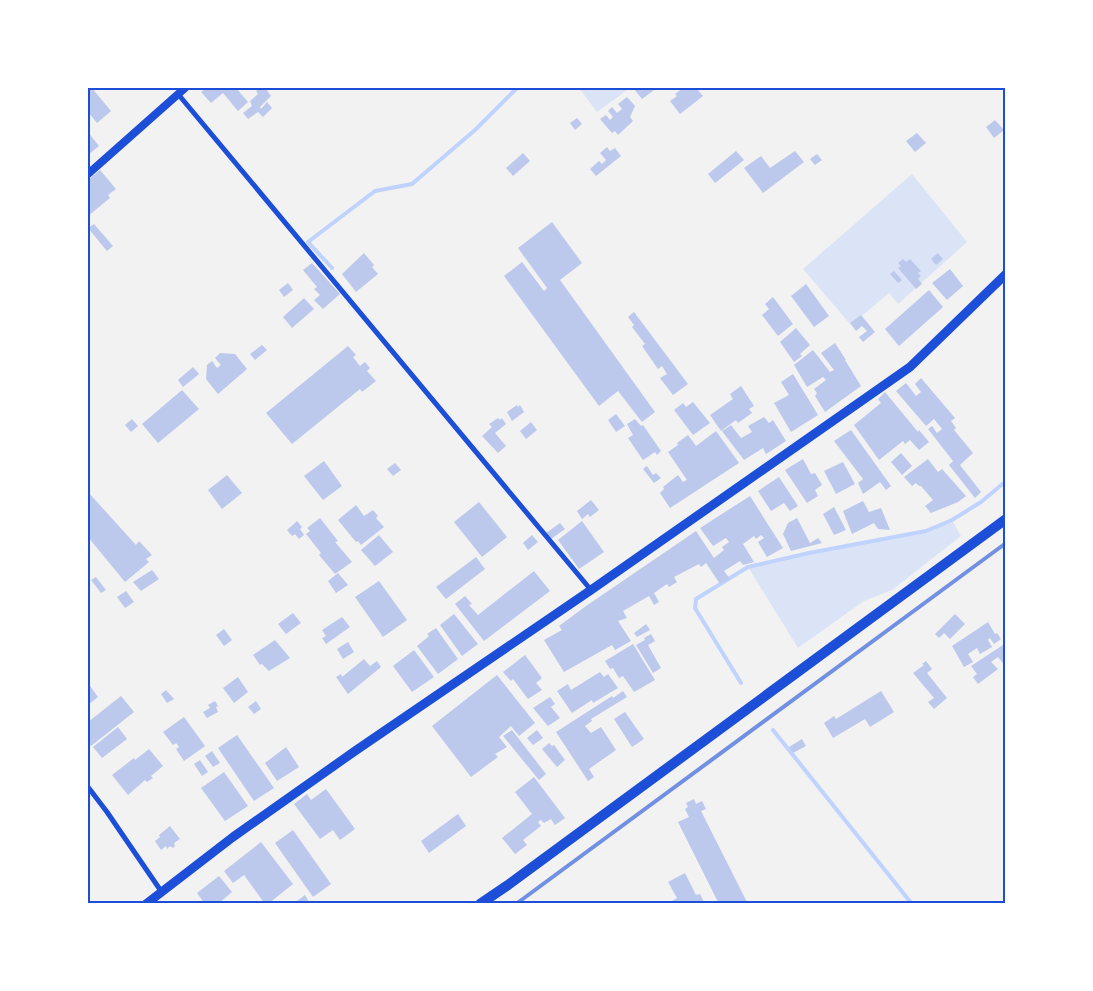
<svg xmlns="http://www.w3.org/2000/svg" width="1093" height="991" font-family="Barlow,sans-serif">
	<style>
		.green { fill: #dbe4f7 }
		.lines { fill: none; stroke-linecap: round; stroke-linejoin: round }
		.stream { stroke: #bfd3fe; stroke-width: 4 }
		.building { fill: #bdc9ec }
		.minor { stroke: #1d4ed8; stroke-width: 5 }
		.tertiary { stroke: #1d4ed8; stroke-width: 8 }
		.secondary { stroke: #1d4ed8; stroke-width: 9 }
		.trunk { stroke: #1d4ed8; stroke-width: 10 }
		.rail { stroke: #7290e2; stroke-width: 4 }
		.neatline { fill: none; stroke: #1d4ed8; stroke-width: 2 }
	</style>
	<rect width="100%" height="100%" fill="#f2f2f2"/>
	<!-- green -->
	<g class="green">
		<polygon points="579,88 630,88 597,112"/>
		<polygon points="912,174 967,242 898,304 889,293 851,325 803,269"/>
		<polygon points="952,520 961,536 892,590 864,601 798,648 748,567 809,553 926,531"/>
	</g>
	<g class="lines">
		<!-- stream -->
		<g class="stream">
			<polyline points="332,268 308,242 375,191 412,184 475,130 517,88"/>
			<polyline points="741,683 695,608 696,599 748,567 809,553 926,531 952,520 981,502 1006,481"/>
			<polyline points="773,730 912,904"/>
		</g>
	</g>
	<!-- building -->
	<g class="building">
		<polygon points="88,88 92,88 111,111 97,123 88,112"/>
		<polygon points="206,88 236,88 248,102 238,111 223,93 211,103 201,92"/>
		<polygon points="636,88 657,88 642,99 634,89"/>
		<polygon points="683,88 696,88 703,96 680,114 670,101 677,96 675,94"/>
		<polygon points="259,89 266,89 271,96 260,107 261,109 267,102 272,108 263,117 258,112 248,119 243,113 252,106 250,101 258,94 256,91"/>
		<polygon points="627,97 635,106 630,117 633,121 618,135 615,131 612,133 600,119 606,115 610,120 613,117 608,111 612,107 617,113 622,109 618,104"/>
		<polygon points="577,118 582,124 575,130 570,123"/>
		<polygon points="995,120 1004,130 994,138 986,127"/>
		<polygon points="88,132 99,146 88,155"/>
		<polygon points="917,133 926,143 915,152 906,141"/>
		<polygon points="607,147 610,151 615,148 621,156 596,176 590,169 599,161 602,164 606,160 600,153"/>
		<polygon points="736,151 744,160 715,183 708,174"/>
		<polygon points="795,151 804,162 763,193 744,168 761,156 770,168"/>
		<polygon points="523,153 530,161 513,176 506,168"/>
		<polygon points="817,154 822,160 815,165 810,159"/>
		<polygon points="100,170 116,189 108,195 110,198 88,216 88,180"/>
		<polygon points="552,222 582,263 560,280 655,412 642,422 618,391 599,406 504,276 522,262 544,291 547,288 518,248"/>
		<polygon points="94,224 113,246 107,251 88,228"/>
		<polygon points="364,253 374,265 372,267 378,274 356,292 342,274"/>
		<polygon points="938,253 943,259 936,265 931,259"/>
		<polygon points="903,259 906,262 910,259 921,271 918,273 921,276 918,279 922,284 916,289 898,268 901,266 898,263"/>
		<polygon points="312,263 340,294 323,309 314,300 320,295 314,289 317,287 303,270"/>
		<polygon points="950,269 963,286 947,300 932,283"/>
		<polygon points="894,271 902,280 898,283 890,274"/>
		<polygon points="288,283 293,290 284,297 279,290"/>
		<polygon points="806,284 829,316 814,327 791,296"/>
		<polygon points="929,290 943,307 899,346 885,329"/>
		<polygon points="773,297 793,324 778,336 762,315 769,309 765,304"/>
		<polygon points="304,298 314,309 292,328 283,317"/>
		<polygon points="634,312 688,384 673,395 660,378 667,374 662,366 658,369 642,346 645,344 632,327 634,325 628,317"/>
		<polygon points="861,315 875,332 863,342 859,337 867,331 862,326 856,331 850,323"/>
		<polygon points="796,328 810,345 800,354 802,356 794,362 780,342"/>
		<polygon points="835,343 846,360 845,360 861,386 825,412 815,396 817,393 814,389 826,380 823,377 807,387 794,365 813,350 830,372 834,370 821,353"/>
		<polygon points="262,345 267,350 255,360 250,354"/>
		<polygon points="348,346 356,355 353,357 360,366 365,362 370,368 367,371 376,381 362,392 360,389 292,444 266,413"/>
		<polygon points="220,353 235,354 247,369 218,394 206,379 207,365 212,361 217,368 221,365 215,358"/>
		<polygon points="193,367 199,374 183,387 178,380"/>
		<polygon points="793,374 818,415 791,432 774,403 789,395 781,382"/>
		<polygon points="921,378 955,418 951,421 956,428 954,430 973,453 960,465 981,492 975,498 949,465 953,461 928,429 932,426 937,433 942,429 934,419 926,426 896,391 906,383 916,396 921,392 915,384"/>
		<polygon points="741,386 754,406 749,409 752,413 738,423 736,420 721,431 710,415 733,399 730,394"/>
		<polygon points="182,390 199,409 158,443 142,424"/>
		<polygon points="885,392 918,432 919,430 929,442 919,450 910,440 905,444 903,441 879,460 854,425 881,403 878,399"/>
		<polygon points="693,402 710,423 693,435 674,410 683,403 686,407"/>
		<polygon points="517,405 518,407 520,405 524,412 512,421 507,412"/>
		<polygon points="616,414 625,426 616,432 608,420"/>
		<polygon points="764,417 769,423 773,420 786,441 766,454 763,448 744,460 722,431 731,425 741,438 752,432 748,426"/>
		<polygon points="498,418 500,420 502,418 506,424 495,433 506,446 498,453 482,436 492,427 489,424"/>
		<polygon points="132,419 138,426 131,432 125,425"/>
		<polygon points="635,419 641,426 643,425 661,451 657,455 655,452 643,460 628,438 633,435 627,424"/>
		<polygon points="531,422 537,430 526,439 520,431"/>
		<polygon points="851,430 891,486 886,490 880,482 863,494 858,483 863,479 834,441"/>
		<polygon points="716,431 739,463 670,508 660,493 664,489 663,487 678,475 683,482 687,480 668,452 678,445 677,443 688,435 696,446"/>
		<polygon points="901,453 912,466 902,475 891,462"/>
		<polygon points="803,459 811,474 815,473 822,485 815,490 818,496 807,503 785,470"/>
		<polygon points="928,459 938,472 942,469 966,496 958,502 931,513 925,506 933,500 921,486 919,486 916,483 912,486 904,477"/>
		<polygon points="324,461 342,486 323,500 304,476"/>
		<polygon points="843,462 855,484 836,494 824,471"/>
		<polygon points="395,463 401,470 393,476 387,469"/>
		<polygon points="647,466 653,475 656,473 661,478 654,483 643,469"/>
		<polygon points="227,475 242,493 222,509 208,490"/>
		<polygon points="779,477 798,506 790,511 784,503 771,511 758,491"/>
		<polygon points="88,492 136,545 139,541 152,555 146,559 149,562 125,582 88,537"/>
		<polygon points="750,496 783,548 767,557 758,542 764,538 761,535 756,539 754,536 743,544 754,562 743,565 740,561 724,571 730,579 720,584 706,563 701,567 699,564 674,577 677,582 669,587 667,584 654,593 659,602 654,605 649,596 623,611 627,618 618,621 631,641 615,650 612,645 564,672 544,640 562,630 559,626 586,606 696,531 714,558 724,550 722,547 729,542 726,538 713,546 700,528"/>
		<polygon points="591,500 599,510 590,517 588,514 582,519 577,511"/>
		<polygon points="863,501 869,512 881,508 890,530 878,529 874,523 852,534 843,511"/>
		<polygon points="479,502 507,537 482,557 454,522"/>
		<polygon points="356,505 364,516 373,510 378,516 376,518 384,527 361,545 358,541 356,542 338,520"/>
		<polygon points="834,507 846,530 834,535 823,514"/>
		<polygon points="320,518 338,541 335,542 352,562 335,574 319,555 321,553 306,534 310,531 307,528"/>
		<polygon points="797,518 810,543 818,538 822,543 791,551 783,534 788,523"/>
		<polygon points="297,521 302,527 300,529 304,535 299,539 295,534 292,536 287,530"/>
		<polygon points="582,521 604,552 579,569 558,540"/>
		<polygon points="560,523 565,529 551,539 546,533"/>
		<polygon points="379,535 393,552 375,566 361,550"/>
		<polygon points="532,535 538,542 528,550 523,543"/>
		<polygon points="476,557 485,569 446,599 436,587"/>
		<polygon points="152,570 159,579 141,591 133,582"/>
		<polygon points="534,571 550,591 484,641 455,604 465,596 472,604 469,605 478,615"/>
		<polygon points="338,573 348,585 336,593 328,581"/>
		<polygon points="96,577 106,590 101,593 91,580"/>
		<polygon points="379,581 407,620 383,637 355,597"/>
		<polygon points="126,591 134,602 125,608 117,597"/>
		<polygon points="293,613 301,623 286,634 278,624"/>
		<polygon points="454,614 478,644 462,656 440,625"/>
		<polygon points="955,614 965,624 950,639 944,633 939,638 935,634"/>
		<polygon points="342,617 350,627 326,644 322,638 326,636 322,630"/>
		<polygon points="988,622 995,634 997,633 1001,639 994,644 990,638 988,640 992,647 980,654 977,648 968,654 973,662 964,667 952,646"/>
		<polygon points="646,624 650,630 637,637 634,633"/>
		<polygon points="436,628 458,659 438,674 417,646 429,636 427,634"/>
		<polygon points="224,629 232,640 224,646 216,635"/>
		<polygon points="651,634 655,641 648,645 661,668 653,673 636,645 645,640 644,638"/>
		<polygon points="275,640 290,658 269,671 262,664 260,665 253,655"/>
		<polygon points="348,642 354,652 343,659 337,649"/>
		<polygon points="1006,643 1006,667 998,657 991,662 998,669 978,684 973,677 977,674 971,666"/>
		<polygon points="633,644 655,680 634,692 623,676 619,678 613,668 610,669 605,661"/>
		<polygon points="414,650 434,677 412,692 393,666"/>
		<polygon points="525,655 542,678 536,683 542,690 528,699 513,679 511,681 503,672"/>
		<polygon points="364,659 370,666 377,661 381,667 348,694 336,677 341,674 342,677"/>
		<polygon points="926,661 932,669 927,673 947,698 934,709 928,702 934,698 913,673 924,665 922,664"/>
		<polygon points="600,672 604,677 608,674 618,688 593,703 592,700 572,713 557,691 568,684 571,690"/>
		<polygon points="497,675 535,723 519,736 511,726 499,737 507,747 495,754 498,757 471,777 432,726"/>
		<polygon points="238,677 248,692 234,703 223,688"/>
		<polygon points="88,683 98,697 88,705"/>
		<polygon points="166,690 174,699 167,703 161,694"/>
		<polygon points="623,691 627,697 591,719 592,721 585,726 591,733 601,727 616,750 589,769 594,777 588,781 556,732 612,696 613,698"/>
		<polygon points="881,691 894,712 870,727 865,719 833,738 824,723 834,716 836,719"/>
		<polygon points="121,696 134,712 91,746 88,742 88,722"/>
		<polygon points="550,697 555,704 551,707 560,718 548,726 533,708"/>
		<polygon points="215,701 218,706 216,707 218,712 207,718 203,712 210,708 208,705"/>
		<polygon points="256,701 261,709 254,714 248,707"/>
		<polygon points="625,712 644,739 632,747 614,719"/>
		<polygon points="184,717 205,746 184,761 176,749 179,747 176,743 173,745 163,732"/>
		<polygon points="118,727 127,739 102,758 93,747"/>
		<polygon points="512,730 546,774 539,780 503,736"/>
		<polygon points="537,730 543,738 533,745 527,738"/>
		<polygon points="237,735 274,788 254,801 218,748"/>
		<polygon points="802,739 806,746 793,753 789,747"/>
		<polygon points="549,743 552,746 554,745 565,760 557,767 542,749"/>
		<polygon points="286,747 299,767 277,781 265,763"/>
		<polygon points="149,749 163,766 151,776 153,778 147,782 145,780 128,795 112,775 134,758 135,760"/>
		<polygon points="212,751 220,763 213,767 205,756"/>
		<polygon points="200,760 208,772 202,776 194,764"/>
		<polygon points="224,772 248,806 225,821 201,788"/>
		<polygon points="534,777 565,818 555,825 551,819 544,823 541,820 538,822 541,826 523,840 527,845 515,854 502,838 532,814 515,792"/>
		<polygon points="326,789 355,829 340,840 333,830 320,839 294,804 307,794 311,800"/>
		<polygon points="694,799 696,804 702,801 706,809 701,811 748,904 719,904 678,822 689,817 685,809 688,807 686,803"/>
		<polygon points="458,814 466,826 429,853 421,841"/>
		<polygon points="170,826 180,839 174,843 175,846 173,848 170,846 167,849 166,846 161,850 155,841 160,837 159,835"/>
		<polygon points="293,830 331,884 313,897 275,843"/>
		<polygon points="261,842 293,884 268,904 265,904 244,875 233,883 224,871"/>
		<polygon points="685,873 696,895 700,894 705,904 667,904 677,898 668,882"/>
		<polygon points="219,876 232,892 218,904 205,904 197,893"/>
		<polygon points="305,895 310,904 293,904"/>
	</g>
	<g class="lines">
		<!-- minor -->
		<g class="minor">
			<polyline points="178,94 591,590"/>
			<polyline points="88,787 107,812 161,891"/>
		</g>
		<!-- tertiary -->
		<polyline class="tertiary" points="88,174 185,88"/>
		<!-- secondary -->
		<polyline class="secondary" points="146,904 233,837 355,751 591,590 910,367 1006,274"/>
		<!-- trunk -->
		<polyline class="trunk" points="480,904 508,885 1006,519"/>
		<!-- rail -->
		<polyline class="rail" points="516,904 1006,543"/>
	</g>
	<!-- border -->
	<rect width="1093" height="991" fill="none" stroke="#ffffff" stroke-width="178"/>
	<rect x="89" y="89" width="915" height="813" class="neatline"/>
</svg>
